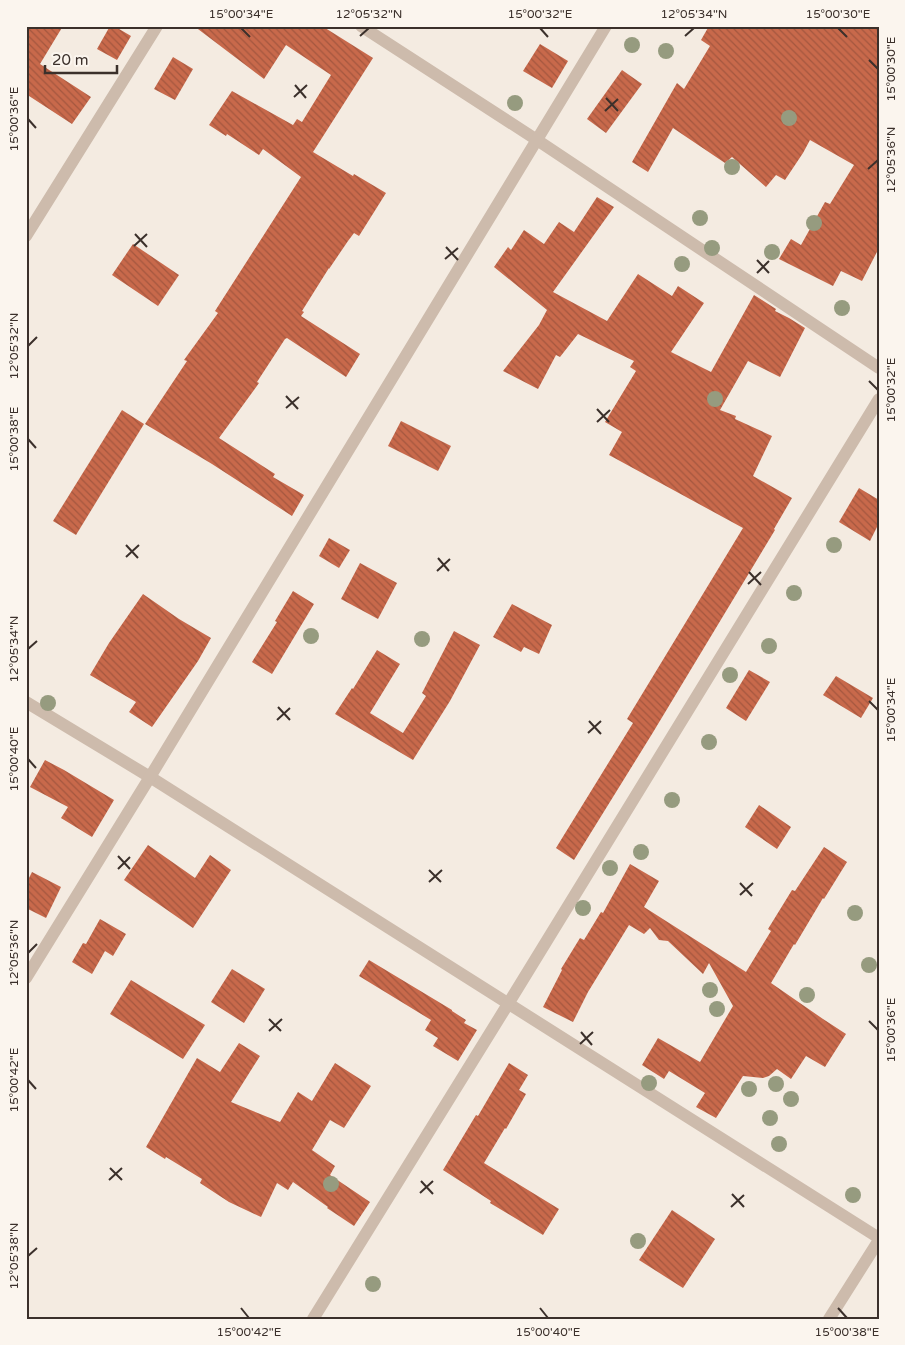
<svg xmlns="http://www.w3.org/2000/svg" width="905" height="1345" font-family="'Varela Round',sans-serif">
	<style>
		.building { fill: url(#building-back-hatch) }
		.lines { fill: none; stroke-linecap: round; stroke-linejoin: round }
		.minor { stroke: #cdbbac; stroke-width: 12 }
		.tree { fill: #969b7f }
		.ticks { fill: none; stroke: #3b302b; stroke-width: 2 }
		.neatline { fill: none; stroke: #3b302b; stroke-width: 2 }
		.ticks-label { font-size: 12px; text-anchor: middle; fill: #3b302b }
	</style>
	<defs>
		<pattern id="building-back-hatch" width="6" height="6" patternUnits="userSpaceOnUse" patternTransform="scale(1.25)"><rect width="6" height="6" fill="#c8694b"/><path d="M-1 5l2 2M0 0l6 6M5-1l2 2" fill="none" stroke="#a4573f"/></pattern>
	</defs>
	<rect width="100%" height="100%" fill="#f4ebe1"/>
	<!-- building -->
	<g class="building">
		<polygon points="26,26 63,26 40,64 91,97 72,124 26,94"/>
		<polygon points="110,26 114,26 131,36 117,60 97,49"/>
		<polygon points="194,26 322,26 373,58 313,152 353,176 354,174 386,193 359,236 354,233 348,241 329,269 329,268 302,311 304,312 301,316 360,354 346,377 287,338 285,339 257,382 259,383 219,438 275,474 273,477 304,495 292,516 212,464 145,424 187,361 184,360 218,313 215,311 301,177 263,149 259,155 227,134 226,136 209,125 232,91 293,125 297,119 302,122 331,75 286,45 264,79"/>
		<polygon points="709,26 879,26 879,248 862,281 841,271 833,286 779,259 791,239 801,245 825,202 830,204 854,165 810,140 803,153 785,180 776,175 766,187 732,157 725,163 673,128 648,172 632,162 677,83 684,89 710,46 701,40"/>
		<polygon points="540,44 568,61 552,88 523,71"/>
		<polygon points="173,57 193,69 175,100 154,89"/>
		<polygon points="622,70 642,84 606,133 587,119"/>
		<polygon points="597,197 614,207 553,292 607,321 638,274 672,296 678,286 704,303 671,352 711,372 754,295 776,309 775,311 789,318 805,328 780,377 748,361 720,410 736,416 735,419 772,436 753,476 792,498 774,529 775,530 652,734 574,860 556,848 633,723 627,719 743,528 609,455 622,432 605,422 636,371 630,367 634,361 578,334 560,357 556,355 538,389 503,371 539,325 547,310 494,267 508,247 511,250 524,230 544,244 559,222 574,232"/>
		<polygon points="133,244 179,275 158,306 112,275"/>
		<polygon points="122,410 144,424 76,535 53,521"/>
		<polygon points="401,421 451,446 438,471 388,446"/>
		<polygon points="859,488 879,500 879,523 870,541 839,522"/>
		<polygon points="329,538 350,550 339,568 319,556"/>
		<polygon points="360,563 397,583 378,619 341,599"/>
		<polygon points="293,591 314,604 272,674 252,662 277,622 275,621"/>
		<polygon points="143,594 179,619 211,638 198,661 152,727 129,712 136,702 90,675 109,643"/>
		<polygon points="512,604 552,625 539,654 524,647 521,652 493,637"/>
		<polygon points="454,631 480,645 450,701 413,760 335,714 352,688 353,689 377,650 400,664 370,713 403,733 426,696 422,693"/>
		<polygon points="749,670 770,682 746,721 726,708"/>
		<polygon points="836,676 873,698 861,718 823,695"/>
		<polygon points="45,760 64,770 114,800 92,837 61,818 68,807 30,787"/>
		<polygon points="759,805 791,827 777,849 745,827"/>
		<polygon points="148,845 195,878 210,855 231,870 193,928 124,880"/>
		<polygon points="824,847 847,862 824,899 823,898 795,945 794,944 771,983 823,1019 846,1034 825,1067 806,1056 791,1079 777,1069 769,1076 763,1078 743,1076 716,1118 696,1107 705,1093 669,1071 664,1079 642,1065 658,1038 700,1062 733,1006 709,963 703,974 668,941 659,940 650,928 644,934 629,925 588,992 573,1022 543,1007 562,970 561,969 580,938 584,940 601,912 603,913 630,864 659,881 644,907 746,972 771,931 768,929 792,890 795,891"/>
		<polygon points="32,872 61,887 46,918 26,908 26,884"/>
		<polygon points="100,919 126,934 113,956 105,951 92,974 72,962 83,943 86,944"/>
		<polygon points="369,960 452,1010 452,1011 466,1020 464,1023 477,1030 458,1061 433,1046 438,1038 425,1030 431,1020 359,976"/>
		<polygon points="232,969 265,989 244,1023 211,1002"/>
		<polygon points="131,980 205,1025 183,1059 110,1014"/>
		<polygon points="239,1043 260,1056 231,1102 280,1122 298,1092 312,1101 335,1063 371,1086 344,1128 330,1120 312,1150 335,1166 330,1175 370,1202 354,1226 327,1208 328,1207 293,1182 288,1190 277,1183 261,1217 229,1202 200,1183 202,1179 166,1157 165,1159 146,1147 197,1058 220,1072"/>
		<polygon points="509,1063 528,1075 519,1090 526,1094 506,1129 505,1128 484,1163 559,1209 543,1235 490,1203 491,1201 443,1170 476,1115 478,1116"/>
		<polygon points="672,1210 715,1239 683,1288 639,1260"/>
	</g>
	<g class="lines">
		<!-- minor -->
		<g class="minor">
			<polyline points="361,26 537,140 879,368"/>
			<polyline points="26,236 157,26"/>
			<polyline points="26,702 150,777 879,1238"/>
			<polyline points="26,978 150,777 606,26"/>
			<polyline points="313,1319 508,1004 879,399"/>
			<polyline points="829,1319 879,1240"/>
		</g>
	</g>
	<!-- trees -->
	<g class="tree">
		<circle cx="632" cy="45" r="8"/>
		<circle cx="666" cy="51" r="8"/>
		<circle cx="515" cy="103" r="8"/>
		<circle cx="789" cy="118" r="8"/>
		<circle cx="732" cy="167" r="8"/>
		<circle cx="700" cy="218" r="8"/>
		<circle cx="814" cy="223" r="8"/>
		<circle cx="712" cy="248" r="8"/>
		<circle cx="772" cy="252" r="8"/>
		<circle cx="682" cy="264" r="8"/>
		<circle cx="842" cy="308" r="8"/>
		<circle cx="715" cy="399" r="8"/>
		<circle cx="834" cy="545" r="8"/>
		<circle cx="794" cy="593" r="8"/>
		<circle cx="311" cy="636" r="8"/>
		<circle cx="422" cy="639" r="8"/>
		<circle cx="769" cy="646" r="8"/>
		<circle cx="730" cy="675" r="8"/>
		<circle cx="48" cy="703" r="8"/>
		<circle cx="709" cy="742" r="8"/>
		<circle cx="672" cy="800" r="8"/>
		<circle cx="641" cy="852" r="8"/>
		<circle cx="610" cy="868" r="8"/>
		<circle cx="583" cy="908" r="8"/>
		<circle cx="855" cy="913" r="8"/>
		<circle cx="869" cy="965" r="8"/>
		<circle cx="710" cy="990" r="8"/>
		<circle cx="807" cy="995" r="8"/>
		<circle cx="717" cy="1009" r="8"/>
		<circle cx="649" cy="1083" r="8"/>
		<circle cx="776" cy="1084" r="8"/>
		<circle cx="749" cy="1089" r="8"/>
		<circle cx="791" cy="1099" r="8"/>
		<circle cx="770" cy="1118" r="8"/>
		<circle cx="779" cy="1144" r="8"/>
		<circle cx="331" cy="1184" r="8"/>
		<circle cx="853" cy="1195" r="8"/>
		<circle cx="638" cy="1241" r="8"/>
		<circle cx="373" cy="1284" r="8"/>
	</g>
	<!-- ticks -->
	<path class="ticks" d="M241,28l9,9M540,28l8,9M838,28l9,9M360,36l9,-8M685,36l9,-8M869,60l9,9M295,85l11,13M294,97l13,-12M606,98l12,13M605,111l13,-12M28,119l8,9M868,169l10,-9M135,234l12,13M134,246l13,-12M446,247l12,13M445,259l13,-11M757,260l12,13M757,273l12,-12M28,346l9,-9M869,381l9,9M286,396l12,13M286,408l13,-11M597,409l12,13M597,422l13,-12M28,439l8,9M126,545l12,13M126,557l13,-12M438,558l11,13M437,571l13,-12M749,572l12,13M748,584l13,-12M28,649l9,-8M869,701l9,9M278,707l12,13M277,720l13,-12M589,721l12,13M588,733l13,-12M28,759l8,9M118,856l12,13M118,869l12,-12M429,870l12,12M429,882l13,-12M740,883l12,13M740,895l13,-12M28,953l9,-9M269,1019l12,12M869,1021l9,9M269,1031l13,-12M581,1032l11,13M580,1044l13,-12M28,1080l8,9M110,1168l12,12M109,1180l13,-12M421,1181l12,13M420,1193l13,-12M732,1194l12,13M731,1207l13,-12M28,1256l9,-8M241,1308l8,10M540,1308l8,10M838,1308l9,10"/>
	<!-- border -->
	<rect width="905" height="1345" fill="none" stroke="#fbf5ee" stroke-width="55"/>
	<!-- scale -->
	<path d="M45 65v8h72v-8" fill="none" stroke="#3b302b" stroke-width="2.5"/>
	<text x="52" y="65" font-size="15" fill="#3b302b" stroke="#fbf5ee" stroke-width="4" paint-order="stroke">20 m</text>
	<rect x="28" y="28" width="850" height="1290" class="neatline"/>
	<g class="ticks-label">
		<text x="241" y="18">15°00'34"E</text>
		<text x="369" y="18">12°05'32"N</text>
		<text x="540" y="18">15°00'32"E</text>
		<text x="694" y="18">12°05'34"N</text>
		<text x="838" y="18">15°00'30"E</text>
		<text transform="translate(891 69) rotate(-90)" y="4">15°00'30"E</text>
		<text transform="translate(14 119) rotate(-90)" y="4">15°00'36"E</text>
		<text transform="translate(891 160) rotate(-90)" y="4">12°05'36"N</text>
		<text transform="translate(14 346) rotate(-90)" y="4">12°05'32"N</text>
		<text transform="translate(891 390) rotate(-90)" y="4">15°00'32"E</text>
		<text transform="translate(14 439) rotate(-90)" y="4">15°00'38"E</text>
		<text transform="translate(14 649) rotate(-90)" y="4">12°05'34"N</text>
		<text transform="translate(891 710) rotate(-90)" y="4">15°00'34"E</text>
		<text transform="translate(14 759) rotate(-90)" y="4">15°00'40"E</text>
		<text transform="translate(14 953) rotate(-90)" y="4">12°05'36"N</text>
		<text transform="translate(891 1030) rotate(-90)" y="4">15°00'36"E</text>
		<text transform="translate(14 1080) rotate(-90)" y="4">15°00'42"E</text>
		<text transform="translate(14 1256) rotate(-90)" y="4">12°05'38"N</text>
		<text x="249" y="1336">15°00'42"E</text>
		<text x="548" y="1336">15°00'40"E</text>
		<text x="847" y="1336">15°00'38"E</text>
	</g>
</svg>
